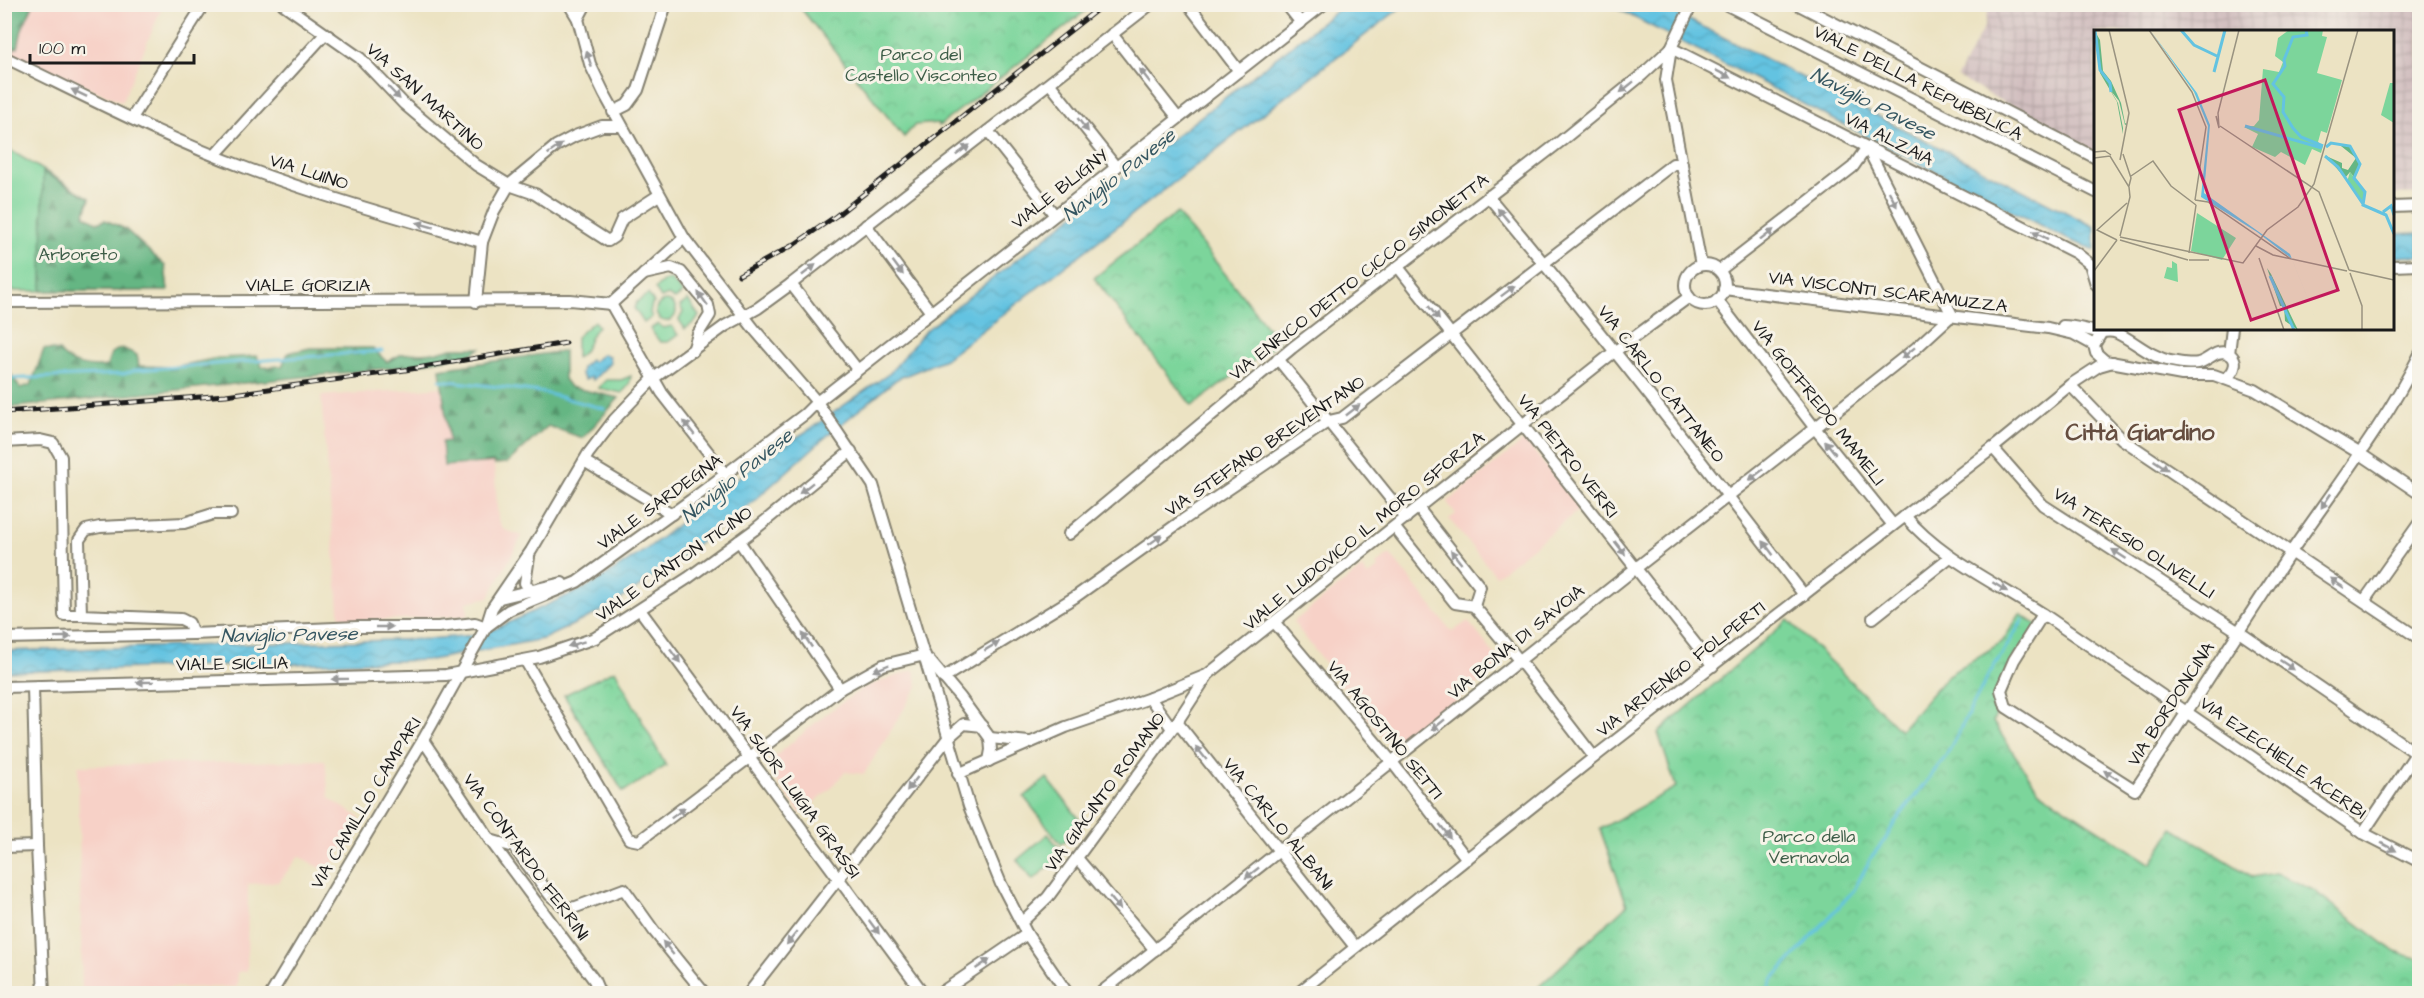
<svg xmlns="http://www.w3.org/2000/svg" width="2424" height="998" font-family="'Architects Daughter',sans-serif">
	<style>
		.built { fill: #f7d1c7 }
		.industrial { fill: url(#industrial-grid) }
		.green { fill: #7cd59b; stroke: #4c785c; stroke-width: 1.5 }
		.forest { fill: url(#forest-firs); stroke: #406950; stroke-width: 1.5 }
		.park { fill: url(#park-crowns); stroke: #4c785c; stroke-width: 1.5 }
		.water { fill: url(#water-waves); stroke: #40707e; stroke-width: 1.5 }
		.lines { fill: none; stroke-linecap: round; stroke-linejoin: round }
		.stream { stroke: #63c3e1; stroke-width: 3 }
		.minor-casing { stroke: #848070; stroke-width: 14 }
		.minor { stroke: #fff; stroke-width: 10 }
		.rail-casing { stroke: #1c1c1c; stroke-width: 5 }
		.rail { stroke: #f7f3e8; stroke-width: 3; stroke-dasharray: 9; stroke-linecap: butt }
		.oneway { fill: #999 }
		.labels { text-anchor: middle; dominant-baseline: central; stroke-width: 6; stroke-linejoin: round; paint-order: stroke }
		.park-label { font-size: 18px; fill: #3e5d48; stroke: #f7f3e8 }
		.street-label { font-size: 18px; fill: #1c1c1c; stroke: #f7f3e8 }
		.water-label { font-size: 20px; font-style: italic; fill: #355661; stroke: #f7f3e8 }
		.district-label { font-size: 24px; font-weight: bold; fill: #654d3f; stroke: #f7f3e8 }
		.inset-river { fill: none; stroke: #63c3e1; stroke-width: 3 }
		.inset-road { fill: none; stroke: #999380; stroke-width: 1.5 }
		.view { fill: #c2185b; fill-opacity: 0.15; stroke: #c2185b; stroke-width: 3 }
		.inset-edge { fill: none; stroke: #1c1c1c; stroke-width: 3 }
	</style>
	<defs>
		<pattern id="industrial-grid" width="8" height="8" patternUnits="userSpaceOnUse" patternTransform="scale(1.5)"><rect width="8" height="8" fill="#d2bfc0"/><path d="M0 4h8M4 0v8" fill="none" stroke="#b4a4a4"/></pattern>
		<pattern id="forest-firs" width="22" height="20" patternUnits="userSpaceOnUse" patternTransform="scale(1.5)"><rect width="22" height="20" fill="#65b683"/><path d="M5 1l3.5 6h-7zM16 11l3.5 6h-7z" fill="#52936a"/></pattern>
		<pattern id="park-crowns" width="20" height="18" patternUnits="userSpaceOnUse" patternTransform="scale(1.5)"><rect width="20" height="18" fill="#7cd59b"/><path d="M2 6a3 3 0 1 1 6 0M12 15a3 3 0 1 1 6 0" fill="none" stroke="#6bb685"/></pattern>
		<pattern id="water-waves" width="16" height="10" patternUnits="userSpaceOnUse" patternTransform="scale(1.5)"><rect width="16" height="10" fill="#63c3e1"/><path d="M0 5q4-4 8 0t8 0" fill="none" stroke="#55a7c0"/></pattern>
	</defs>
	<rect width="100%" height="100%" fill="#f7f3e8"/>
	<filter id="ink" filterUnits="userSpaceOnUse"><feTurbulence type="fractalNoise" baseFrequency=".0167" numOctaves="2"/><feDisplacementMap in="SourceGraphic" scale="12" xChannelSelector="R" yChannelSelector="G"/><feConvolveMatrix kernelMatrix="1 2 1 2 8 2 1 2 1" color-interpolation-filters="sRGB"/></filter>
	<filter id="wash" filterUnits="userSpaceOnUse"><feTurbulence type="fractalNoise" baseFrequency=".008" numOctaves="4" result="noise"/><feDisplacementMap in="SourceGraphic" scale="24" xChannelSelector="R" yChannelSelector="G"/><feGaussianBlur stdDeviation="1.35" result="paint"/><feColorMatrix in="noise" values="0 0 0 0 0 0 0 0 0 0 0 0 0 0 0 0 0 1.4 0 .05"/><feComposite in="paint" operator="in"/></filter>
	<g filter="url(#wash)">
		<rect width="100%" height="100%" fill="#ece3c3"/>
		<!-- built -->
		<g class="built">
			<polygon points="5,5 163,5 122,102 5,52"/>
			<polygon points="444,387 445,413 467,463 494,462 498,519 503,529 522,536 489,597 467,602 468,616 340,622 321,396"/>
			<polygon points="1525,440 1580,509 1496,576 1449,519 1456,514 1447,502"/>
			<polygon points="1390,554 1452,632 1468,621 1502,664 1394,752 1293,622 1362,568 1368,576 1378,568 1376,565"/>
			<polygon points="914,670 918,686 864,774 845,772 830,789 801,814 765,765 827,713 865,687"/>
			<polygon points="325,760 329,798 360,818 328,872 299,856 279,882 248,884 247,971 238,972 237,987 82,989 78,766"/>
		</g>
		<!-- industrial -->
		<polygon class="industrial" points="1989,5 2419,5 2419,194 2393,195 2392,32 2096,32 2095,152 1957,77 1985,25"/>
		<!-- green -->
		<g class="green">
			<polygon points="8,149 90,198 84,215 98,223 105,220 125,229 165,266 168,291 5,291 4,153"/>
			<polygon points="671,280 683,293 675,299 668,295 661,298 655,289 664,281"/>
			<polygon points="648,294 654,303 652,304 650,313 652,317 644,323 634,308 637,302"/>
			<polygon points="688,300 699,316 696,321 685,329 679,320 683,312 680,306"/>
			<circle cx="666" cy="311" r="10"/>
			<path d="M594,321l4,5c-10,10 -10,27 -22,32v-21z"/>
			<polygon points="658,324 663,328 672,326 678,335 668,342 660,342 650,329"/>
			<polygon points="631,376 629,385 622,393 598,388 606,380 621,380"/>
			<polygon points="1047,778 1084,825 1061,844 1024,797"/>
			<polygon points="1048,834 1064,854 1033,880 1017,860"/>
		</g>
		<!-- forest -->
		<g class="forest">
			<polygon points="5,5 33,5 22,29 18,48 15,47 11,55 5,52"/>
			<polygon points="43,172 90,198 84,215 98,223 105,220 125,229 165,266 168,291 42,291"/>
			<path d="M122,348l15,7 2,11 33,1 46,-9 39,-2 5,11 20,-1 6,-13 22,-5h62l15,14 15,-8 35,-2 15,-4h28l-8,6 -73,13 -394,41v-38h3l12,18 11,-3 13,-36 15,2c10,14 31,18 48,15l4,-13z"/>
			<polygon points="564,351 564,379 570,387 619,398 583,438 548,426 507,463 494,464 494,462 444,466 442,442 449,441 440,369"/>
		</g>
		<!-- park -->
		<g class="park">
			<polygon points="798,5 1093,5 939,126 938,123 915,125 904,137"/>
			<polygon points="1177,213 1279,342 1192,406 1094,278"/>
			<polygon points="2020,614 2039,626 2015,669 1993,722 2039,791 2151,864 2173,828 2253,877 2275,873 2313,890 2395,952 2420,959 2419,994 1531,994 1627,905 1600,829 1676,787 1658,733 1788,620 1900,730 1948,675 2002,642"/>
			<polygon points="615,670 666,766 623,792 564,695"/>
		</g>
		<!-- water -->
		<g class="water">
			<polygon points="1344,5 1404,5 945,359 897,379 822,440 753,502 644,584 606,609 543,639 430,660 5,672 4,651 429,639 484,634 593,584 644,551 762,459 810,429 890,373 925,331"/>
			<polygon points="1610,5 1660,5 2095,227 2095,250 2069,240"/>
			<polygon points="2419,233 2419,256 2393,257 2393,234"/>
			<polygon points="603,354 609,356 610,363 593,380 591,377 585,380 581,374 582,367 590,360 592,362"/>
		</g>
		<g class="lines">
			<!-- stream -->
			<g class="stream">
				<polyline points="4,379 124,374 137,370 382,351"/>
				<polyline points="440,380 541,392 605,409"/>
				<polyline points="1766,994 1772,980 1854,890 1872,856 1885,840 1895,822 1946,756 1988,676 2023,620"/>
			</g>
		</g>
	</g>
	<g filter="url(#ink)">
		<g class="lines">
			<defs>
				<g id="minor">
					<polyline points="283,4 360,58 404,104 476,165 509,185 535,194 608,241 614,237 622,219 659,195"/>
					<polyline points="569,4 578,19 590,64 604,93 684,238 754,329 817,402 873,485 969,806 1001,884 1027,934 1068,994"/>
					<polyline points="1188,4 1239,71"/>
					<polyline points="1286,4 1301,23"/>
					<polyline points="1692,4 1671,48 1666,80 1701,265"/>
					<polyline points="1725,4 2096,192"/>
					<polyline points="1797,4 2096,158"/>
					<polyline points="578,19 586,4"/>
					<polyline points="1112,34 1178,118"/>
					<polyline points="1671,48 2076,253 2090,264 2096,284"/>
					<path d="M4,57c79,38 161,81 242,111 77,29 157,51 236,74"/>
					<polyline points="1050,84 1116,167"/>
					<polyline points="613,112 627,105 638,90 666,4"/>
					<polyline points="132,118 204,4"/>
					<polyline points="988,131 1054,214"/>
					<polyline points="215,155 325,34"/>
					<path d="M1488,196c109,130 213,264 316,399"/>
					<polyline points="2392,207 2420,206"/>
					<polyline points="866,225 930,311"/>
					<circle cx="1705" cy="285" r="20"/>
					<polyline points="2392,266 2420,265"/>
					<polyline points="1398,267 1713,666"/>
					<polyline points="1720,270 1853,167 1867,147"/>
					<polyline points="644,274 671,268 681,272 708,305 710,315 698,334 693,351"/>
					<polyline points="791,284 857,369"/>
					<polyline points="1724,289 2048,328 2074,334 2094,345"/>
					<polyline points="1717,300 1814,427 1893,525"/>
					<polyline points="4,302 570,300 611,304"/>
					<polyline points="476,302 482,242 494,211 509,185 556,146 575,136 602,126 620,126"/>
					<polyline points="611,304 662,393 726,475"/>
					<polyline points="611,304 684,238"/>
					<path d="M2063,326c13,0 25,5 37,6 6,0 11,-2 17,1 19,9 32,23 53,28 8,1 20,4 28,2 10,-2 18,-14 29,-10 13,5 8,19 -1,25"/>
					<polyline points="2102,332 2094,345 2096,353 2105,361 2182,375 2214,375 2255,390 2359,453 2420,494"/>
					<polyline points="2229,354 2232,328"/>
					<polyline points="1278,359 1406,518"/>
					<polyline points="2070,385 2122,439 2420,639"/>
					<polyline points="4,442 40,440 53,443 61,457 64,615 81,615"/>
					<polyline points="1993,448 2043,505 2239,632 2416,753"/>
					<polyline points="584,461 672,514"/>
					<polyline points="1419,509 1480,587 1474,606"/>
					<path d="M1905,516c37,44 94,68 141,100 106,72 211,145 317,217l57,29"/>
					<polyline points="1395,528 1455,603 1474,606 1519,660 1594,757"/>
					<polyline points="1069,534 1292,348 1561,141 1642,75 1671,48"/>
					<polyline points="739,541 840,689"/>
					<polyline points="529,557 525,583 531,591"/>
					<polyline points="500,598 562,583"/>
					<polyline points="2364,601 2420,522"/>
					<polyline points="640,610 924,994"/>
					<path d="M2043,614l-29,46 -13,30 5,17 129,83c54,-79 104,-161 158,-241 42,-61 94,-128 127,-195"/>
					<polyline points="1873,618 1950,557"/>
					<polyline points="1275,623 1392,762 1467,859"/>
					<polyline points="486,627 509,610 577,582 691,500 805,414 817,402 1324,4"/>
					<polyline points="193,634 189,623 181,619 81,615 79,540 86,530 100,527 184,523 213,514 231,514"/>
					<polyline points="4,638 193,634 358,627 438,627 475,623 486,627"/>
					<polyline points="525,660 629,839 639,841 840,689 883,665 925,655"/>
					<polyline points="929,660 960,697 990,738 991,750 989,761"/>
					<polyline points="943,678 1075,597 1183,520 1329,421 1342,418 1673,164 1682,164"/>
					<polyline points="4,687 446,675 539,657 595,638 688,578 754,530 851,451"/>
					<polyline points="33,687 37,846 44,994"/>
					<polyline points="1150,698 1171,727"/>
					<polyline points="1177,722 1355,947"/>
					<polyline points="990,738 1029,742"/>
					<polyline points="423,740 490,840 594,980 600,994"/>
					<polyline points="958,774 1066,727 1150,698 1207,675 1614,352 1689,297"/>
					<polyline points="2363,833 2419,749"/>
					<polyline points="490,840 514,847 550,895 566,908 576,907 624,889 654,931 705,994"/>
					<polyline points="4,847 37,846"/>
					<polyline points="1077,858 1155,950"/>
					<polyline points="1022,922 1048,897 1177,722 1207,676"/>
					<polyline points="271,994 423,740 486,627 492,608 531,551 588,454 614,420 654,378 725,326 758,308 791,284 1151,4"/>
					<polyline points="748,994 948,738 964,724 982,726"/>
					<polyline points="939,994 1027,934"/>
					<polyline points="1099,994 1636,568 1782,454 1916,348 1952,315 1867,147"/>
					<polyline points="1297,994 1602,751 1993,448 2070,385 2099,366 2113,362"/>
				</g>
			</defs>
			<!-- minor casing -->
			<use href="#minor" class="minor-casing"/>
			<!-- minor -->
			<use href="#minor" class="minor"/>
			<defs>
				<g id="rail">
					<polyline points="739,275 795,244 836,216 1104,4"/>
					<polyline points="4,412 226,395 405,370 566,343"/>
				</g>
			</defs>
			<!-- rail casing -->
			<use href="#rail" class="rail-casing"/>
			<!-- rail -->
			<use href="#rail" class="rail"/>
		</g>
		<!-- one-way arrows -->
		<defs><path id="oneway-solid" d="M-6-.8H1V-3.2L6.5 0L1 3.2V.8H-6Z" transform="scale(1.5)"/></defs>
		<g class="oneway">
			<use href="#oneway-solid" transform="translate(589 59) rotate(-108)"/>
			<use href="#oneway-solid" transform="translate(1723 74) rotate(27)"/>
			<use href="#oneway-solid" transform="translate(1145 76) rotate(-128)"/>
			<use href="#oneway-solid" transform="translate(1627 87) rotate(141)"/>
			<use href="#oneway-solid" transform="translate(79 93) rotate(-154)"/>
			<use href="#oneway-solid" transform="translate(394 93) rotate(46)"/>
			<use href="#oneway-solid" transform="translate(1083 125) rotate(52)"/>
			<use href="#oneway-solid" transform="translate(555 149) rotate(-35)"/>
			<use href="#oneway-solid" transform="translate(963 150) rotate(-37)"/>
			<use href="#oneway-solid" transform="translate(1893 199) rotate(63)"/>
			<use href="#oneway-solid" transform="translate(1503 215) rotate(-130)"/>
			<use href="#oneway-solid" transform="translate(425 225) rotate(-164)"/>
			<use href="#oneway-solid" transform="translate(1767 235) rotate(-38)"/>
			<use href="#oneway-solid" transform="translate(2040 235) rotate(-153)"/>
			<use href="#oneway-solid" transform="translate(898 268) rotate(53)"/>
			<use href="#oneway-solid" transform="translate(809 270) rotate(-38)"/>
			<use href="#oneway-solid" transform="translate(1508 291) rotate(-37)"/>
			<use href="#oneway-solid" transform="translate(703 299) rotate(-126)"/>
			<use href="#oneway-solid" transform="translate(1434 313) rotate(52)"/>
			<use href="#oneway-solid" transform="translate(1908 353) rotate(141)"/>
			<use href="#oneway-solid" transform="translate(1353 410) rotate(-38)"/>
			<use href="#oneway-solid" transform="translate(689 428) rotate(-128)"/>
			<use href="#oneway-solid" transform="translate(1830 447) rotate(-129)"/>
			<use href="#oneway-solid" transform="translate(2161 465) rotate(34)"/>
			<use href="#oneway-solid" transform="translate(1756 475) rotate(142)"/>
			<use href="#oneway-solid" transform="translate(806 488) rotate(141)"/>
			<use href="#oneway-solid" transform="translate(2326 501) rotate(124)"/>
			<use href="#oneway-solid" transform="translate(1155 540) rotate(-36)"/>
			<use href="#oneway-solid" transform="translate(1620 548) rotate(52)"/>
			<use href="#oneway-solid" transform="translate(1768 548) rotate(-127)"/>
			<use href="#oneway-solid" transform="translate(2119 554) rotate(-147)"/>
			<use href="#oneway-solid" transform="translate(1456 557) rotate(-128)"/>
			<use href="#oneway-solid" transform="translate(2337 583) rotate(-146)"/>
			<use href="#oneway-solid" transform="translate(2000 587) rotate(32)"/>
			<use href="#oneway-solid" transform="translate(384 627)"/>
			<use href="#oneway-solid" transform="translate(63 637) rotate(-1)"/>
			<use href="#oneway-solid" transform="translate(807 640) rotate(-124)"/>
			<use href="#oneway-solid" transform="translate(576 644) rotate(163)"/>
			<use href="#oneway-solid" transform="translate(992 646) rotate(-31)"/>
			<use href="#oneway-solid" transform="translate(675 656) rotate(53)"/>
			<use href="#oneway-solid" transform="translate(2287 665) rotate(34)"/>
			<use href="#oneway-solid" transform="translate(881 668) rotate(157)"/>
			<use href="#oneway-solid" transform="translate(340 679) rotate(179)"/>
			<use href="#oneway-solid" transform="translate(145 682) rotate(179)"/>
			<use href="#oneway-solid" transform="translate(1438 725) rotate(141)"/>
			<use href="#oneway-solid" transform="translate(1201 753) rotate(-129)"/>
			<use href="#oneway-solid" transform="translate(2111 775) rotate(-147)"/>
			<use href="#oneway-solid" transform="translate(912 784) rotate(128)"/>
			<use href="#oneway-solid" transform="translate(678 813) rotate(-37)"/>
			<use href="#oneway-solid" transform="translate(1445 831) rotate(52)"/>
			<use href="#oneway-solid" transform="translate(2389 847) rotate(28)"/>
			<use href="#oneway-solid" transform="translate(1252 873) rotate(142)"/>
			<use href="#oneway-solid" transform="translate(1115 903) rotate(50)"/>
			<use href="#oneway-solid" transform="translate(874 927) rotate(53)"/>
			<use href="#oneway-solid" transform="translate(792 938) rotate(129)"/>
			<use href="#oneway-solid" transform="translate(668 948) rotate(-129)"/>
			<use href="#oneway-solid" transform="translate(983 964) rotate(-34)"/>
		</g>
	</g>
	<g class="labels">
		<!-- park labels -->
		<g class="park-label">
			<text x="921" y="54">Parco del<tspan x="921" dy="21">Castello Visconteo</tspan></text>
			<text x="78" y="254">Arboreto</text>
			<text x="1809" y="836">Parco della<tspan x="1809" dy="21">Vernavola</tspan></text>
		</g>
		<!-- street labels -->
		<g class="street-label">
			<text transform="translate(1918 83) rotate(27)">VIALE DELLA REPUBBLICA</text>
			<text transform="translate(425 97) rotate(42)">VIA SAN MARTINO</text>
			<text transform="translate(1889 139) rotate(27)">VIA ALZAIA</text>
			<text transform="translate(309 172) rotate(18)">VIA LUINO</text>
			<text transform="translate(1060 189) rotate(-38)">VIALE BLIGNY</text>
			<text transform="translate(1359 277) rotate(-38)">VIA ENRICO DETTO CICCO SIMONETTA</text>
			<text x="308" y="285">VIALE GORIZIA</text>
			<text transform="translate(1888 292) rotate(7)">VIA VISCONTI SCARAMUZZA</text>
			<text transform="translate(1661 384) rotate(52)">VIA CARLO CATTANEO</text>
			<text transform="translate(1818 403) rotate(52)">VIA GOFFREDO MAMELI</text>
			<text transform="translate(1265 446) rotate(-34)">VIA STEFANO BREVENTANO</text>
			<text transform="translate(1568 456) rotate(52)">VIA PIETRO VERRI</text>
			<text transform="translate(660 502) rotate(-36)">VIALE SARDEGNA</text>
			<text transform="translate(1364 531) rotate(-39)">VIALE LUDOVICO IL MORO SFORZA</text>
			<text transform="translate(2134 543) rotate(33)">VIA TERESIO OLIVELLI</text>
			<text transform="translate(674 564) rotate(-35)">VIALE CANTON TICINO</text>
			<text transform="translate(1516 642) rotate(-39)">VIA BONA DI SAVOIA</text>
			<text transform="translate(232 664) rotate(-1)">VIALE SICILIA</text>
			<text transform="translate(1681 669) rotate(-38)">VIA ARDENGO FOLPERTI</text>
			<text transform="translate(2171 704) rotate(-57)">VIA BORDONCINA</text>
			<text transform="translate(1385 730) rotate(51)">VIA AGOSTINO SETTI</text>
			<text transform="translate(2283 758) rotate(35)">VIA EZECHIELE ACERBI</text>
			<text transform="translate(795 792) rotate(54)">VIA SUOR LUIGIA GRASSI</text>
			<text transform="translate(1105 792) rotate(-54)">VIA GIACINTO ROMANO</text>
			<text transform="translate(366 803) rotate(-59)">VIA CAMILLO CAMPARI</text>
			<text transform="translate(1278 824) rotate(51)">VIA CARLO ALBANI</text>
			<text transform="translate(526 857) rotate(54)">VIA CONTARDO FERRINI</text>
		</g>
		<!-- water labels -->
		<g class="water-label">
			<text transform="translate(1873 104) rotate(27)">Naviglio Pavese</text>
			<text transform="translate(1119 175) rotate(-38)">Naviglio Pavese</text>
			<text transform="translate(737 476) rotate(-39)">Naviglio Pavese</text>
			<text transform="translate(289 635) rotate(-1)">Naviglio Pavese</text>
		</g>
		<!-- district labels -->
		<g class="district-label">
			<text x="2140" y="433">Città Giardino</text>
		</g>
	</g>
	<!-- overview -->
	<g transform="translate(2094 30)">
		<rect width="300" height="300" fill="#ece3c3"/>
		<path d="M296,53h4v40l-13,-8zM256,142l15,20 -2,10 -16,-20z" fill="#7cd59b"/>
		<path d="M0,0l6,10 3,31 8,10 10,22 4,20 2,1 -2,1 -6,-24 -8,-10 7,12 5,25v6l-6,-32 -17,-29zM250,115l6,2 10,17 -6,13 -4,-5 -5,6 -19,-22 16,7v5l6,2 8,-12 -15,-12zM173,238l4,6 23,48 4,8 -13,-9 -1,-15h-4z" fill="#65b683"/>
		<path d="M195,0h34l-1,6 5,1 -10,36 25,7 -15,53 -6,-2 -3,11 5,4 -2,7 -9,-4 -7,16 -24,-13 -6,5 -23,-10 6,-13 -14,-7 10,-1 5,-6 4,-51 16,3 4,-10 -8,-6 3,-18zM103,183l39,25 -14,22 -31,-9zM78,231l5,3 1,18 -14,-4 3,-11 5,1z" fill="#7cd59b"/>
		<path d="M56,0l47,63 13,32 -6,68 86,61 30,76 -28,-71 -35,-27 -56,-35 7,-71 -14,-34z" fill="#63c3e1"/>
		<path class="inset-river" d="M1,0l5,40 10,13 1,9M87,0l13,15 25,12M212,0l1,5 -14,2 -9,23 1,6 -12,18 11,13 -1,15 10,16 8,9 22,9M120,42l11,-42M151,96l77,22M232,117l5,-4 19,3 10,18 -6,14 11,14 -2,13 23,10 8,19M231,126l13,11 25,37M289,182l8,-6 3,9M176,246l24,54"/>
		<path class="inset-road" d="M15,0l20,83 -9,47M55,0l43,62 14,35 -11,73M122,86l3,12 -1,-15 21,-83M126,96l99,66 30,78M0,122l11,-1 6,4M29,124l8,24 -2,8M0,128l16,-2 19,31 1,10 -10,39M37,146l22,-15 18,25 25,19M101,170l13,2 83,57M26,207l123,26 24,-33 31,-23 16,-23 44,-154M23,210l-20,-10 30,-27M26,210l68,20M162,216l17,9 74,16M95,223l7,-48M165,228l25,72M95,230h20M255,240l45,10M0,241l23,-31M256,243l12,33v24"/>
		<path class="view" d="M171,50l73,210 -87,30 -72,-210z"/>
		<rect width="300" height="300" class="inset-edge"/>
	</g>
	<!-- margin -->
	<rect width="2424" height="998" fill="none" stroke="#f7f3e8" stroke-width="24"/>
	<!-- scale -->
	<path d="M30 54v9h164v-9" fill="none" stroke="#1c1c1c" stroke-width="3"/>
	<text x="39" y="54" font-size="18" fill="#1c1c1c" stroke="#f7f3e8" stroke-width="4.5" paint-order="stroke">100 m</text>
</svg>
